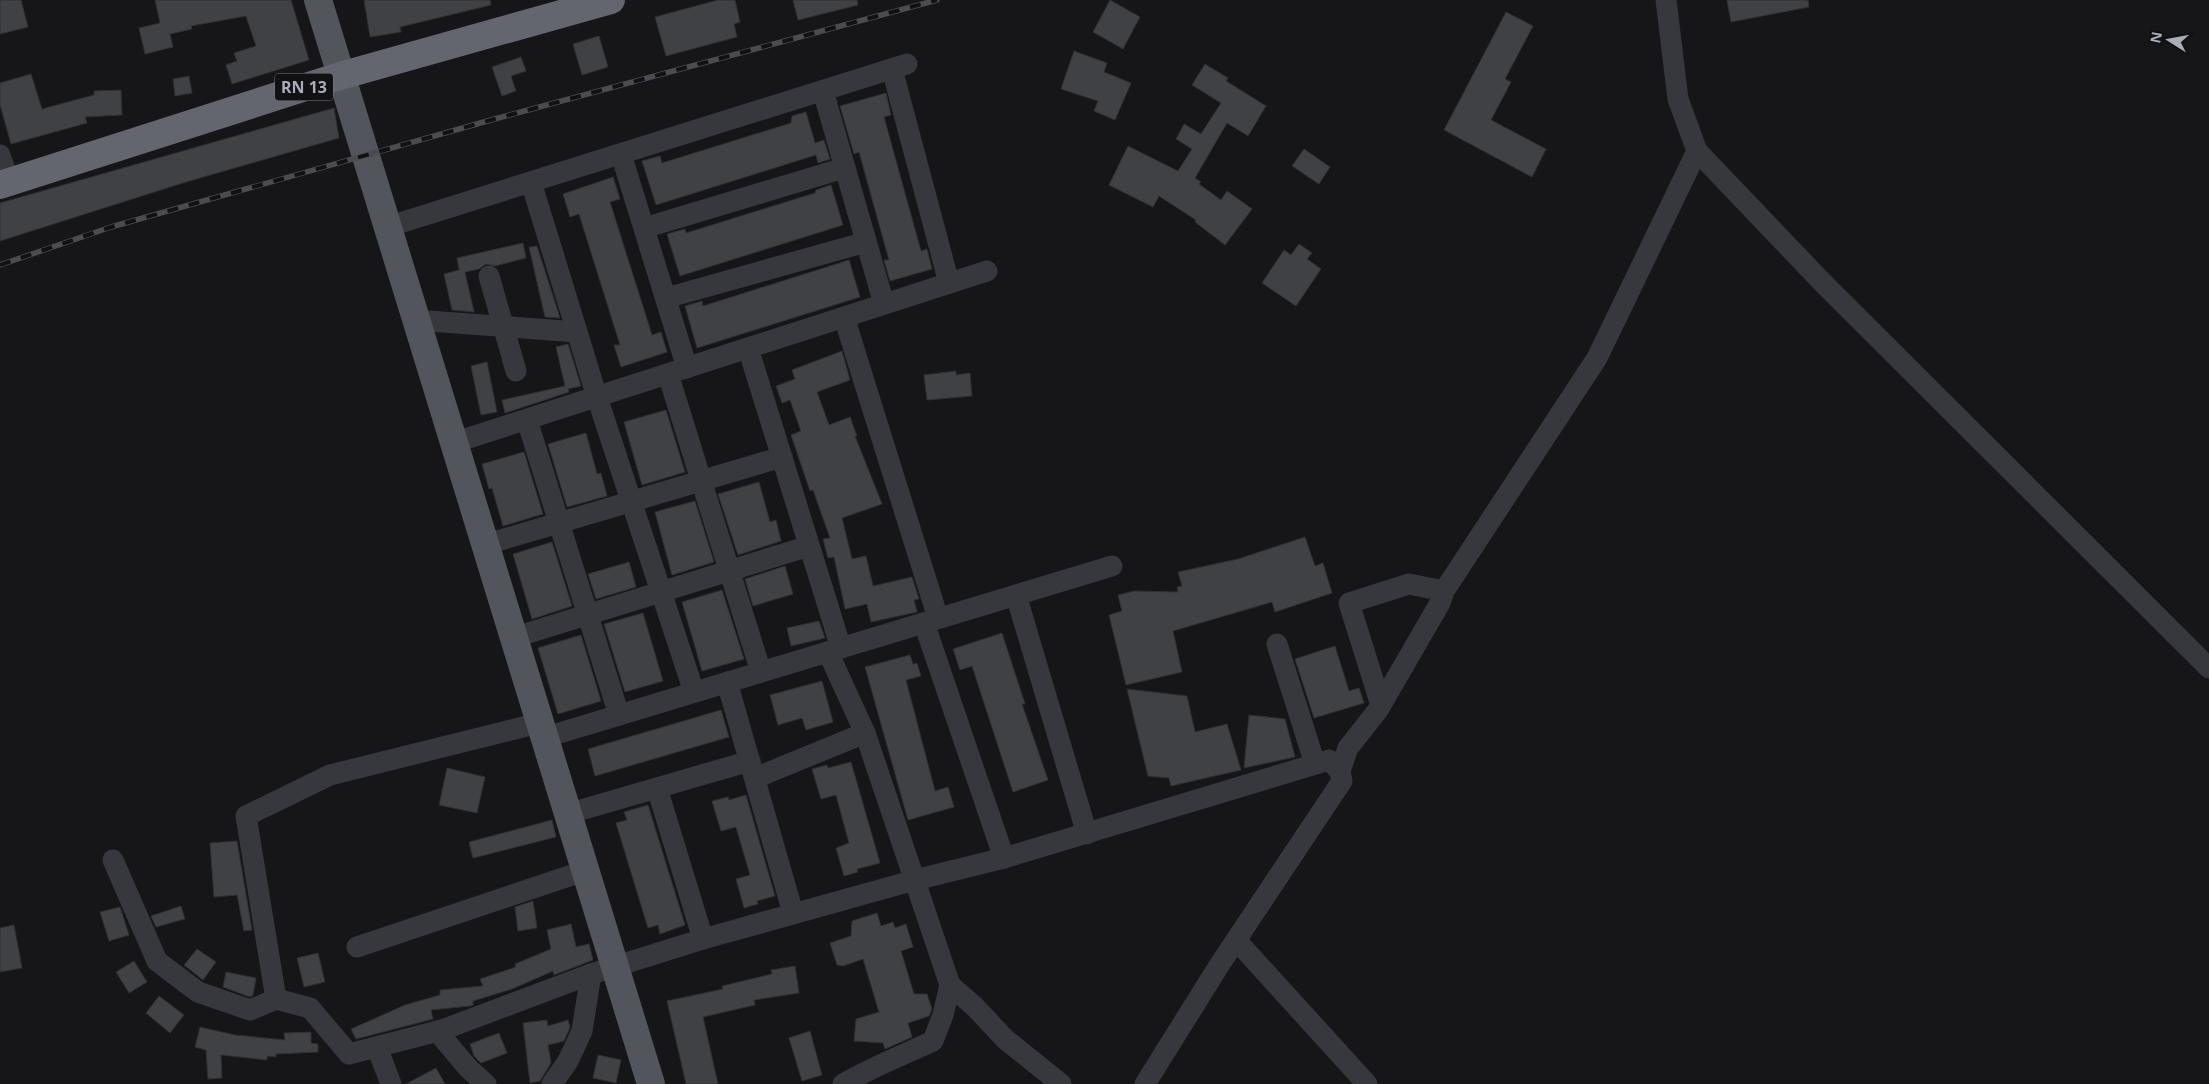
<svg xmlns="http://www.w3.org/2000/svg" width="2209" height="1084" font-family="'Noto Sans',sans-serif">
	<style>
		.building { fill: #404145; stroke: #303034 }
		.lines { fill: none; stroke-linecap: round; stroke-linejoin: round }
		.minor { stroke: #37383d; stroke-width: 21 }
		.major { stroke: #53555c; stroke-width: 28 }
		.highway { stroke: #63666e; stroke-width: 28 }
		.rail-casing { stroke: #4a4c52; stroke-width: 5.5 }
		.rail { stroke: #111113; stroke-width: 4; stroke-dasharray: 11; stroke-linecap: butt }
		.labels { text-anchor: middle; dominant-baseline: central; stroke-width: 4; stroke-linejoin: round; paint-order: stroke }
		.shield { fill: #111113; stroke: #7b7e86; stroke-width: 1 }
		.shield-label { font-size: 16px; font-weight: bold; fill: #a8adb8 }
	</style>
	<rect width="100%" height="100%" fill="#161618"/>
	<!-- building -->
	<g class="building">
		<polygon points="0,0 21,0 28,27 0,34"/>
		<polygon points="155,0 291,0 309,60 232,84 226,65 237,61 234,53 256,46 246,16 191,26 192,29 170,34 173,47 145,54 139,28 160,23"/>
		<polygon points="364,0 490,0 491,5 400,27 401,32 370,37"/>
		<polygon points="718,0 735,0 740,22 734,24 737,37 666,56 655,17"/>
		<polygon points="793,0 857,0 858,5 798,20"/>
		<polygon points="1110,0 1140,17 1123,49 1093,32"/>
		<polygon points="1727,0 1808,0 1809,7 1731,22"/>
		<polygon points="1506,12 1533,26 1505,79 1511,82 1491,120 1546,149 1532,177 1444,130"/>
		<polygon points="599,36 608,67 582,75 573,44"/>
		<polygon points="1074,51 1107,63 1104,72 1131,83 1115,120 1094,111 1098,101 1061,89"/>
		<polygon points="521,57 526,71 511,76 516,91 502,96 492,67"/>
		<polygon points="1205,64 1228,78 1226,81 1266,106 1248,136 1227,123 1195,178 1201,182 1199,184 1221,200 1227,191 1252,209 1225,245 1195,222 1196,220 1159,196 1153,207 1109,185 1128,146 1178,171 1192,149 1176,139 1184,124 1201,134 1221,103 1192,85"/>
		<polygon points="31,74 42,109 94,95 94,91 121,90 122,115 85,117 87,123 11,144 0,105 0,83"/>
		<polygon points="189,76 192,93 175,96 173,79"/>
		<polygon points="886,93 891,115 884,117 921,251 927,249 932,269 890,281 884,260 889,260 859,152 854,154 840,106"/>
		<polygon points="334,108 339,138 186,182 0,241 0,203"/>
		<polygon points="806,112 815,143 824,140 830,159 818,163 816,155 656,205 642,161 660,156 662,163 791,123 792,116"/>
		<polygon points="1304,149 1330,167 1319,184 1292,166"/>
		<polygon points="613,177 620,199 610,202 652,335 661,332 667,352 621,367 614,345 620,345 579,214 570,217 563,194"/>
		<polygon points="831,185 843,225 680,276 667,234 685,229 686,233 815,193 816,190"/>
		<polygon points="523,243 526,258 495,266 486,264 479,269 465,272 474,312 452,310 444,274 459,270 457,258"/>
		<polygon points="1299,244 1312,253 1307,259 1321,269 1296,306 1262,283 1284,250 1291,255"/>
		<polygon points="537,246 560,318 545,317 529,247"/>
		<polygon points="849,260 860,297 697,348 685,306 702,301 703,306"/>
		<polygon points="568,344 581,386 568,389 569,392 505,413 502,400 565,386 556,347"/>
		<polygon points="842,351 850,380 817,392 829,425 850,417 857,436 855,436 882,504 842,518 852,559 866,556 873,586 912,577 919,599 914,600 917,612 871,622 867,604 845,609 834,557 828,558 823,539 830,538 813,490 810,491 791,435 801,431 790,400 782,403 776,386 795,379 792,370"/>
		<polygon points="487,362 497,412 481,415 471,366"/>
		<polygon points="956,371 956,375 970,373 972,396 927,400 924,375"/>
		<polygon points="666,410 685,472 642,485 624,422"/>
		<polygon points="586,433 597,474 601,473 607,496 567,507 548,444"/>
		<polygon points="524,452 543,514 503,526 492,488 489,489 482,464"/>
		<polygon points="759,482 770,522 776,520 781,541 738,555 718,494"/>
		<polygon points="695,501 714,562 672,575 655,512"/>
		<polygon points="1305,537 1315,566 1323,563 1332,593 1275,612 1272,602 1173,631 1182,672 1126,685 1109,615 1122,611 1118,595 1134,591 1178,592 1177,587 1182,586 1178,572 1238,559"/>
		<polygon points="552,542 572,606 532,619 513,554"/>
		<polygon points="629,562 636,587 596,599 588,574"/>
		<polygon points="785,566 793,594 753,606 745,579"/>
		<polygon points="722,590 744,659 702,671 682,602"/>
		<polygon points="643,613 663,681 625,692 604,624"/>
		<polygon points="819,621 825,638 791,646 787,628"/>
		<polygon points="1002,633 1025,704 1022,704 1048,780 1013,792 972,666 960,670 953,649"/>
		<polygon points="581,635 601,701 558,714 538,648"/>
		<polygon points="1335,646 1349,691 1359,688 1364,703 1314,718 1295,659"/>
		<polygon points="910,655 913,664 917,663 921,676 906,680 935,791 948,787 954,807 908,820 865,667"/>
		<polygon points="822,681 833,722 806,730 802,718 778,725 770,695"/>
		<polygon points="1127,689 1187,696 1195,732 1227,724 1241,770 1171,786 1169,778 1148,776"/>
		<polygon points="721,710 729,737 595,776 588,749"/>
		<polygon points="1249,715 1285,719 1295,757 1244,768"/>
		<polygon points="851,762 880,863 857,869 858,872 844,876 836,848 849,843 836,795 821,799 812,769 827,765 828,768"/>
		<polygon points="447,768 485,777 477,813 439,805"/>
		<polygon points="746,795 775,896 757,901 758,904 744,908 736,879 750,875 736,827 721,831 712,801 728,797 729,800"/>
		<polygon points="648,805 685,925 660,934 658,925 648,928 616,823 627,820 624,812"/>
		<polygon points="552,820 556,837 473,858 469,842"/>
		<polygon points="237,841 252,930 244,931 237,895 214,897 210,843"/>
		<polygon points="533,901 537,928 518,931 515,907"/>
		<polygon points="181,906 185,919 156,927 151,916"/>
		<polygon points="120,907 129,935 109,941 100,912"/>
		<polygon points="877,913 881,926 893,922 895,928 906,924 913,947 901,951 914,994 927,994 932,1009 929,1016 908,1023 912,1037 885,1049 883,1043 854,1041 856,1019 879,1012 863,959 843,966 837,965 830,943 851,936 852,921"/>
		<polygon points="571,924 576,947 589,944 593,960 554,975 553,971 512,989 473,1001 473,1005 470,1006 431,1010 433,1019 356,1039 351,1029 405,1005 440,995 440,990 483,986 480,979 516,967 515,964 551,949 547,930"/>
		<polygon points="14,925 22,968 0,972 0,928"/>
		<polygon points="197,949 216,962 203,980 184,965"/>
		<polygon points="318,953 325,982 304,987 297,958"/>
		<polygon points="134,961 147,982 129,993 116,972"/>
		<polygon points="795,966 799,993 754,1000 755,1005 703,1017 718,1084 686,1084 667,1001 723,989 722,986 772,974 771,970"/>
		<polygon points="226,972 256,978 253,995 250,997 223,987"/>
		<polygon points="159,996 184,1015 170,1033 146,1013"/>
		<polygon points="547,1020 548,1026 568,1020 570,1027 564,1041 548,1045 551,1063 540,1081 530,1083 523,1023"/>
		<polygon points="200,1027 235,1035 285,1040 284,1033 311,1032 311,1043 318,1044 318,1052 276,1054 276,1057 267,1056 267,1060 221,1055 222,1078 208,1079 206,1050 195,1047"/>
		<polygon points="810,1031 822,1075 802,1081 789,1038"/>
		<polygon points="499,1033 507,1053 481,1063 474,1056 470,1044"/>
		<polygon points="598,1055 621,1060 616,1083 593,1078"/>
		<polygon points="436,1068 445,1084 406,1084"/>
	</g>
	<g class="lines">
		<!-- minor -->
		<g class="minor">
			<polyline points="1666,0 1678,99 1697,151 1823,283 2209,668"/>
			<polyline points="892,69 949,283"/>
			<polyline points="823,91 884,304"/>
			<polyline points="621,154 687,368"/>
			<polyline points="0,155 9,182"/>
			<polyline points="531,182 597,397 694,692"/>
			<polyline points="387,227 907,64"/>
			<polyline points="644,228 844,168"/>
			<polyline points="489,276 516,371"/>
			<polyline points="666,298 866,242"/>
			<polyline points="844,317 938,618"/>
			<polyline points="415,320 577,332"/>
			<polyline points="748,348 841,648"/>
			<polyline points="668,374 761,672"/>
			<polyline points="527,420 619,715"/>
			<polyline points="453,443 987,271"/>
			<polyline points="484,545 782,457"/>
			<polyline points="1016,595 1087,834"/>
			<polyline points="924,623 1004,858"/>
			<polyline points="512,638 809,546"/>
			<polyline points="1277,644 1315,764"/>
			<polyline points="828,652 865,733 950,985"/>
			<polyline points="727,682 793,913"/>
			<polyline points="1381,705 1349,603 1409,584 1444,591"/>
			<polyline points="543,738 1112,566"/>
			<polyline points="1340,771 1348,748 1378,710 1440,603 1444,591 1597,358 1697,151"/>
			<polyline points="755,778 865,733"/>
			<polyline points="657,788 703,939"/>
			<polyline points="567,814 750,761"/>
			<polyline points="113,860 157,961 198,992 250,1010 276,999 310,1008 349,1054 442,1030 591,974 703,939 915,880 1004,858 1329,760 1340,771 1342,781 1220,964 1145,1084"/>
			<polyline points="1236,940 1367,1084"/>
			<polyline points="357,947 584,871"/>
			<polyline points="276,999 246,816 330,775 539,723"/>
			<polyline points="437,1031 468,1068 486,1084"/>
			<polyline points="377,1047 391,1084"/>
			<polyline points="552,1084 568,1061 582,1031 591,974"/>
			<path d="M843,1084c29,-17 60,-29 90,-43l10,-26 7,-30 25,22 30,32 56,45"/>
		</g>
		<!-- major -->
		<polyline class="major" points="318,0 651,1084"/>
		<!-- highway -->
		<polyline class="highway" points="0,185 340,76 611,0"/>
		<defs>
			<polyline id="rail" points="0,265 111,227 491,120 937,0"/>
		</defs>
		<!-- rail casing -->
		<use href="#rail" class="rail-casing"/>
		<!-- rail -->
		<use href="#rail" class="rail"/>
	</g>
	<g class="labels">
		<!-- shield labels -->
		<rect class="shield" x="275" y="73.5" width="58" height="27" rx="4"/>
		<g class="shield-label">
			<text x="304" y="87">RN 13</text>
		</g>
	</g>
	<!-- north arrow -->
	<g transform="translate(2169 40) rotate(281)" stroke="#111113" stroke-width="4" paint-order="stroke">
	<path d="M0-4L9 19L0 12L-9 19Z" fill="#a8adb8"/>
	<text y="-8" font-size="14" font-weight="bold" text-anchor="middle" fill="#a8adb8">N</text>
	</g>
</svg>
